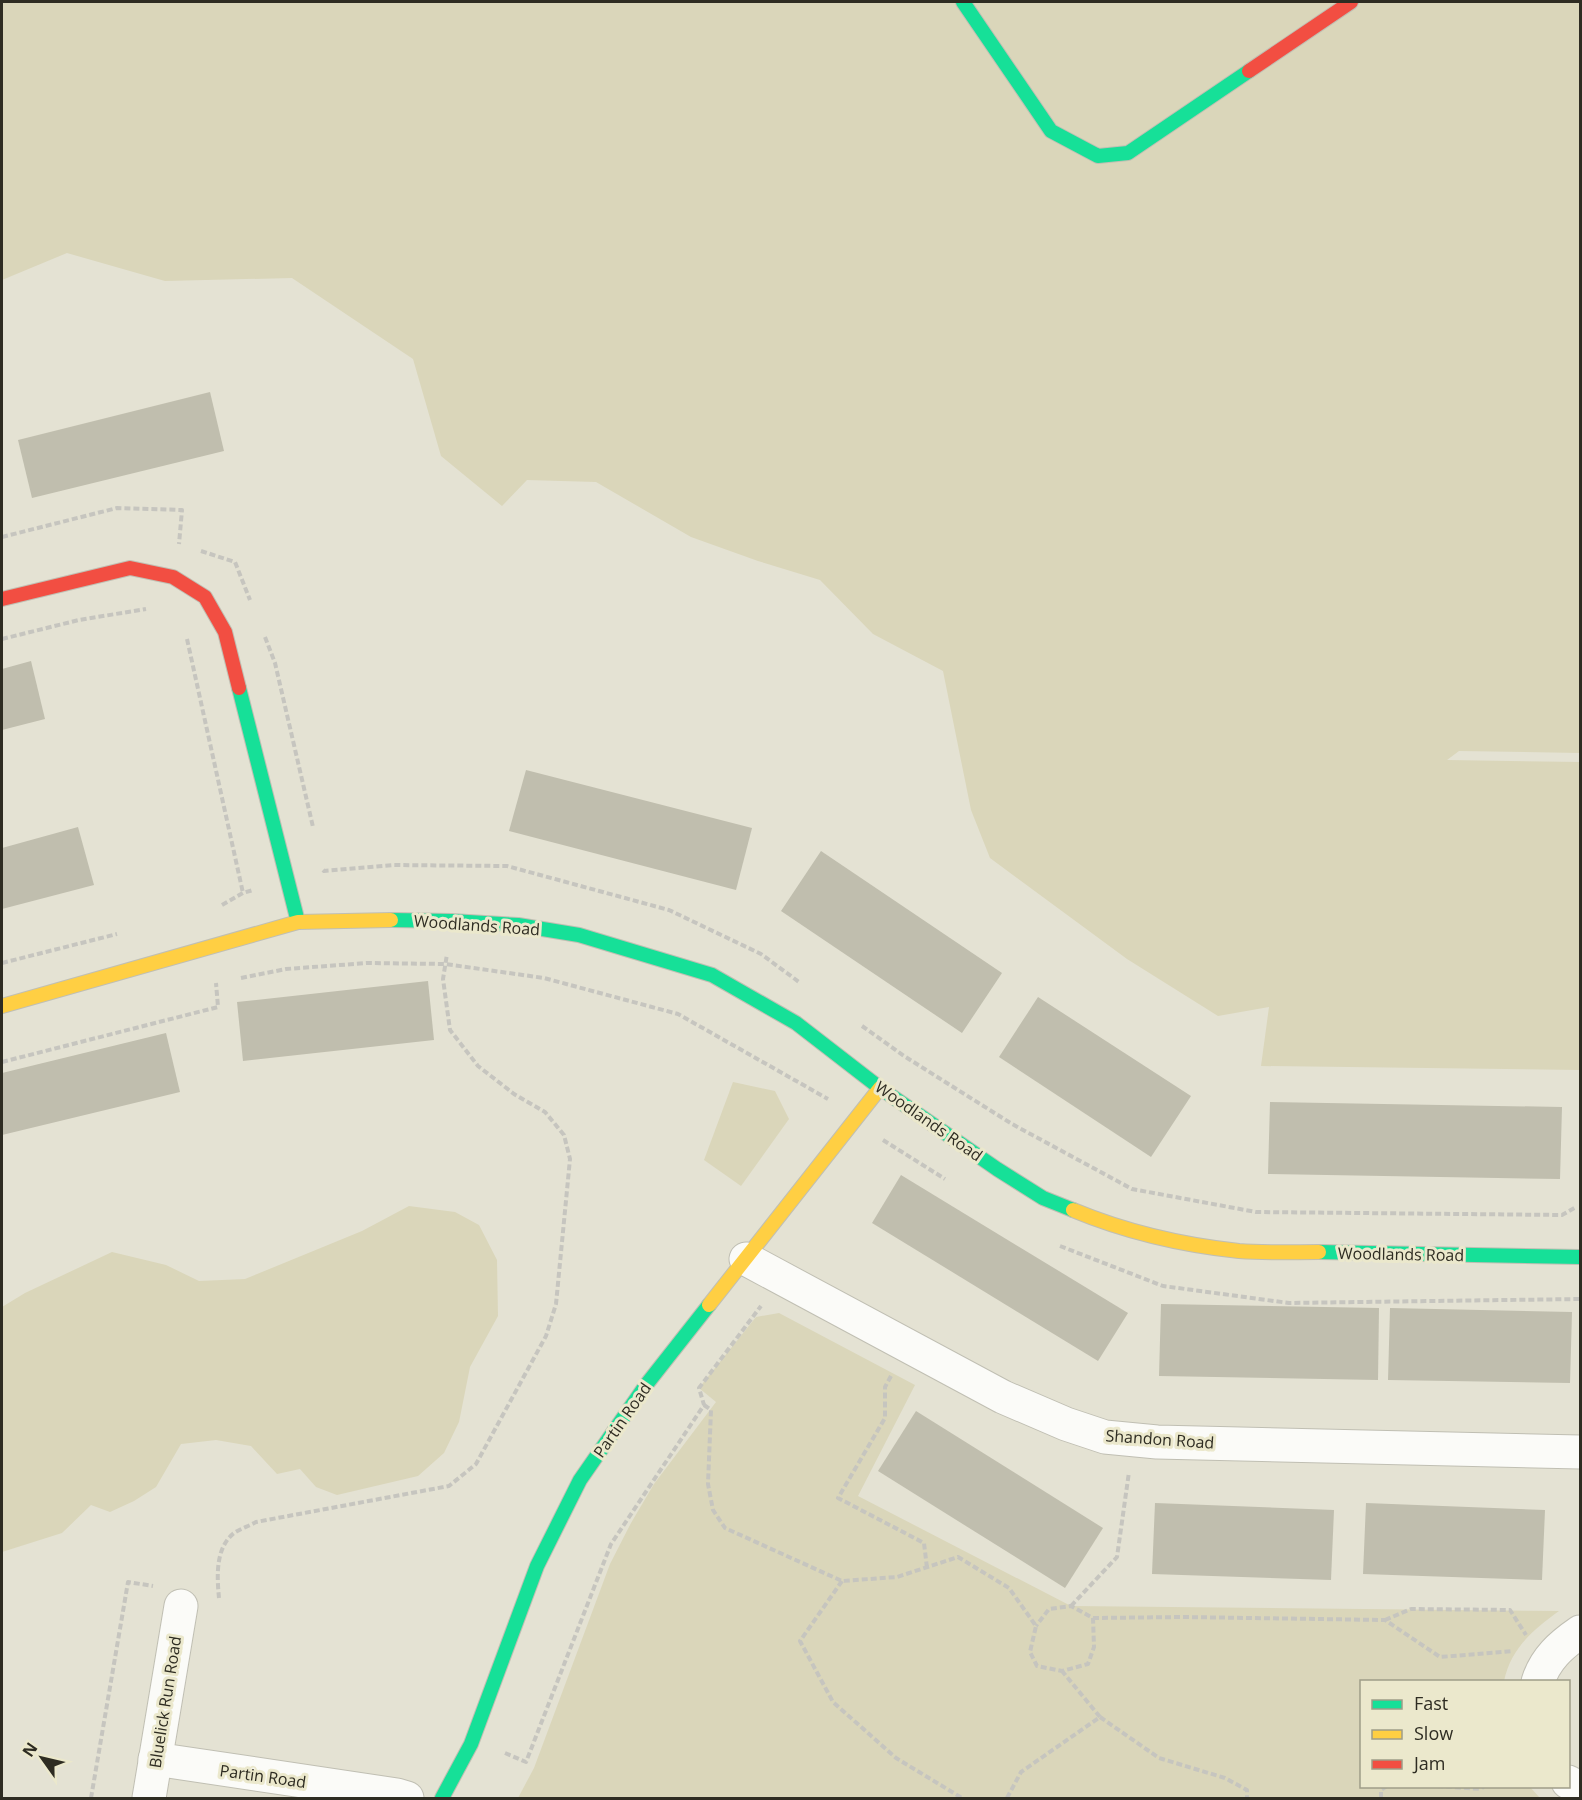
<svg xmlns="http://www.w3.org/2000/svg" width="1582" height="1800" font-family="'Open Sans',sans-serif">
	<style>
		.green { fill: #dad6ba }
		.building { fill: #c0beae }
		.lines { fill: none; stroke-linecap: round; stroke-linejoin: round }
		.street-casing { stroke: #c0bfb3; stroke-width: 35 }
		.fast-casing { stroke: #c0bfb3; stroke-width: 16 }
		.slow-casing { stroke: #c0bfb3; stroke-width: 16 }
		.jam-casing { stroke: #c0bfb3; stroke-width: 16 }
		.path { stroke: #c6c5bf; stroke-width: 4; stroke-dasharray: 6 3; stroke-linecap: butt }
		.street { stroke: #fbfbf8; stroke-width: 33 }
		.fast { stroke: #16e098; stroke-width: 14 }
		.slow { stroke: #ffcf43; stroke-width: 14 }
		.jam { stroke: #f24e42; stroke-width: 14 }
		.labels { text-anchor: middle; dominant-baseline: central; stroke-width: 6; stroke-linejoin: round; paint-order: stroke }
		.street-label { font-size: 16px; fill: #2e2c22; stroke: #ebe8cc }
	</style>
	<rect width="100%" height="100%" fill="#e4e2d3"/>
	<!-- green -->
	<g class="green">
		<polygon points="2,2 1580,2 1580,753 1459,751 1447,760 1580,762 1580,1070 1261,1066 1269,1007 1218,1016 1127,959 990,858 971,810 943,671 873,634 820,580 758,561 691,537 596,482 527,480 502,506 441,456 413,359 292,278 165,281 67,253 2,280"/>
		<polygon points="733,1082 775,1091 789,1119 741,1186 704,1160"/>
		<polygon points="409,1206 455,1212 479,1225 497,1260 498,1316 470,1367 459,1422 444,1453 418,1476 337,1495 316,1487 300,1469 277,1474 251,1446 216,1440 181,1444 156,1487 134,1501 110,1512 91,1505 62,1533 2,1552 2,1307 25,1293 112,1252 166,1265 199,1281 245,1279 362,1231"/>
		<path d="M779,1313l136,72 -57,111 213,110 488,5c-26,19 -48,37 -55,70l-142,1v104l168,1 10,11h-1022l16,-30 76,-204 21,-41 23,-39 62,-82 -17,-14 57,-71z"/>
	</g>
	<!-- building -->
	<g class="building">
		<polygon points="210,392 224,451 32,498 18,440"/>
		<polygon points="31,661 45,719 2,730 2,669"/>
		<polygon points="526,770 752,828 736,890 509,831"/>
		<polygon points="78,827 94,885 2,909 2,848"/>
		<polygon points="821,851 1002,973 962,1033 781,911"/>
		<polygon points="428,981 434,1040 243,1061 237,1002"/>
		<polygon points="1038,997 1191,1096 1151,1157 999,1057"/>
		<polygon points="166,1033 180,1092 2,1135 2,1073"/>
		<polygon points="1270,1102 1562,1107 1560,1179 1268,1174"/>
		<polygon points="901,1175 1128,1313 1098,1361 872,1223"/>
		<polygon points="1161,1304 1379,1308 1378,1380 1159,1376"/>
		<polygon points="1390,1308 1572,1312 1570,1383 1388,1380"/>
		<polygon points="916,1411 1103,1528 1065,1588 878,1471"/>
		<polygon points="1155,1503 1334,1510 1331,1580 1152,1574"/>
		<polygon points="1366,1503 1545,1510 1542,1580 1363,1574"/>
	</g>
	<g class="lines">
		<defs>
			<g id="street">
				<polyline points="746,1259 1003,1397 1066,1424 1105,1437 1157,1442 1580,1452"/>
				<path d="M1538,1682c7,-23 23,-37 42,-50"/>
				<polyline points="155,1759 397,1795 407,1798"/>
				<polyline points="1568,1782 1580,1788"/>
				<polyline points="149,1798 181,1606"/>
			</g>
			<g id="fast">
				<polyline points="963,2 1051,131 1098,156 1128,153 1249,71"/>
				<polyline points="239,688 298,922"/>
				<polyline points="391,920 452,921 518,925 579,935 712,975 796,1023 880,1088 997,1169 1043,1198 1073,1210"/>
				<polyline points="1319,1252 1580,1257"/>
				<polyline points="442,1798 471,1744 537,1566 580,1480 646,1385 709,1305"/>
			</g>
			<g id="slow">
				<polyline points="2,1006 298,922 391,920"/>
				<path d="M1073,1210c53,22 109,35 166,41 26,2 53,1 80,1"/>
				<polyline points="709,1305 880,1088"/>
			</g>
			<g id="jam">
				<polyline points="1249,71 1351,2"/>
				<polyline points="2,599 130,568 173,577 205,597 225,632 239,688"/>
			</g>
		</defs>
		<!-- street casing -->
		<use href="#street" class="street-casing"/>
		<!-- fast casing -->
		<use href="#fast" class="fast-casing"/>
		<!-- slow casing -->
		<use href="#slow" class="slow-casing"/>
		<!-- jam casing -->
		<use href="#jam" class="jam-casing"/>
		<!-- path -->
		<g class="path">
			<polyline points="2,537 117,508 182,510 179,544"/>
			<polyline points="201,551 235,562 250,600"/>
			<polyline points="265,637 275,663 313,827"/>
			<polyline points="2,639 79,620 146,609"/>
			<polyline points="187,639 243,893"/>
			<polyline points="323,870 324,871 393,865 507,866 669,910 761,954 799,982"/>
			<polyline points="222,905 243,893 253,890"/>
			<polyline points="2,963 117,934"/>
			<polyline points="241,978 286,969 367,963 445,964 544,978 678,1014 828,1099"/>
			<polyline points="862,1026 904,1056 1012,1124 1132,1189 1256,1212 1562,1215 1576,1207"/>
			<polyline points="2,1062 218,1007 216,983"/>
			<polyline points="883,1140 945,1179"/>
			<polyline points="1060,1246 1163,1286 1289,1303 1580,1299"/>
			<polyline points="891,1376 885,1387 885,1418 838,1498 924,1543 927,1568"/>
			<polyline points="704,1405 711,1410 708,1484 713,1510 725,1528 842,1581 897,1577 958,1557 1009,1588 1036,1626 1030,1652 1037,1666 1062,1671 1088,1664 1094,1647 1093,1618 1071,1606 1049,1609 1036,1626"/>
			<polyline points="842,1581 800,1641 833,1702 896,1758 962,1798"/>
			<path d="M219,1598c-2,-21 -4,-50 15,-65 6,-4 15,-7 22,-11l193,-36 27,-22 70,-128 10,-32 14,-145 -6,-24 -19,-23 -31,-18 -36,-28 -28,-36 -7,-51 4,-25"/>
			<polyline points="1071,1606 1117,1557 1129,1472"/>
			<polyline points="1093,1618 1183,1617 1385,1620 1440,1657 1513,1651"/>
			<polyline points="1385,1620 1411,1609 1510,1610 1526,1635"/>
			<polyline points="1100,1717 1159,1758 1225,1778 1247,1790 1247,1798"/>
			<polyline points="505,1753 526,1762 611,1544 704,1405 699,1388 761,1306"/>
			<polyline points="1437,1786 1481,1789 1484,1786"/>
			<polyline points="91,1798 128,1582 153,1586"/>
			<polyline points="1007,1798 1021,1772 1100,1717 1062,1671"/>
			<polyline points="1381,1798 1381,1790 1387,1786"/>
		</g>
		<!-- street -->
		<use href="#street" class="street"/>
		<!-- fast -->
		<use href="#fast" class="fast"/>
		<!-- slow -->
		<use href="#slow" class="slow"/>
		<!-- jam -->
		<use href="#jam" class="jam"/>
	</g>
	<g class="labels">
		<!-- street labels -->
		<g class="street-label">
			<text transform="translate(477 925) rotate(4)">Woodlands Road</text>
			<text transform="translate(929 1121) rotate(35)">Woodlands Road</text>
			<text transform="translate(1401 1254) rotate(1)">Woodlands Road</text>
			<text transform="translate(622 1420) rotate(-55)">Partin Road</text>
			<text transform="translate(1160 1439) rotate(4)">Shandon Road</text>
			<text transform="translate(165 1702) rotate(-81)">Bluelick Run Road</text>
			<text transform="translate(263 1776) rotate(8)">Partin Road</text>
		</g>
	</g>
	<!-- border -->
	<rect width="1582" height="1800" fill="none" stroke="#2e2c22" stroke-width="6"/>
	<!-- legend -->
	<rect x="1360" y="1680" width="210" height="108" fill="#ebe8cc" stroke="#9f9d88" stroke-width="1.5"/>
	<rect x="1372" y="1700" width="30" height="9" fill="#16e098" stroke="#9f9d88" stroke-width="1.5"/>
	<text x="1414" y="1710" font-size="18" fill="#2e2c22">Fast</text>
	<rect x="1372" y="1730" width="30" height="9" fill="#ffcf43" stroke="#9f9d88" stroke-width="1.5"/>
	<text x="1414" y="1740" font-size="18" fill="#2e2c22">Slow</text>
	<rect x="1372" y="1760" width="30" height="9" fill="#f24e42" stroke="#9f9d88" stroke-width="1.5"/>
	<text x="1414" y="1770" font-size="18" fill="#2e2c22">Jam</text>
	<!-- north arrow -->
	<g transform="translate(42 1758) rotate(304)" stroke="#ebe8cc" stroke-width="4.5" paint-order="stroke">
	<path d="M0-4.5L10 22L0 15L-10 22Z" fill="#2e2c22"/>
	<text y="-9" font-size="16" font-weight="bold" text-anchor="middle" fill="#2e2c22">N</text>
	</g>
</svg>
